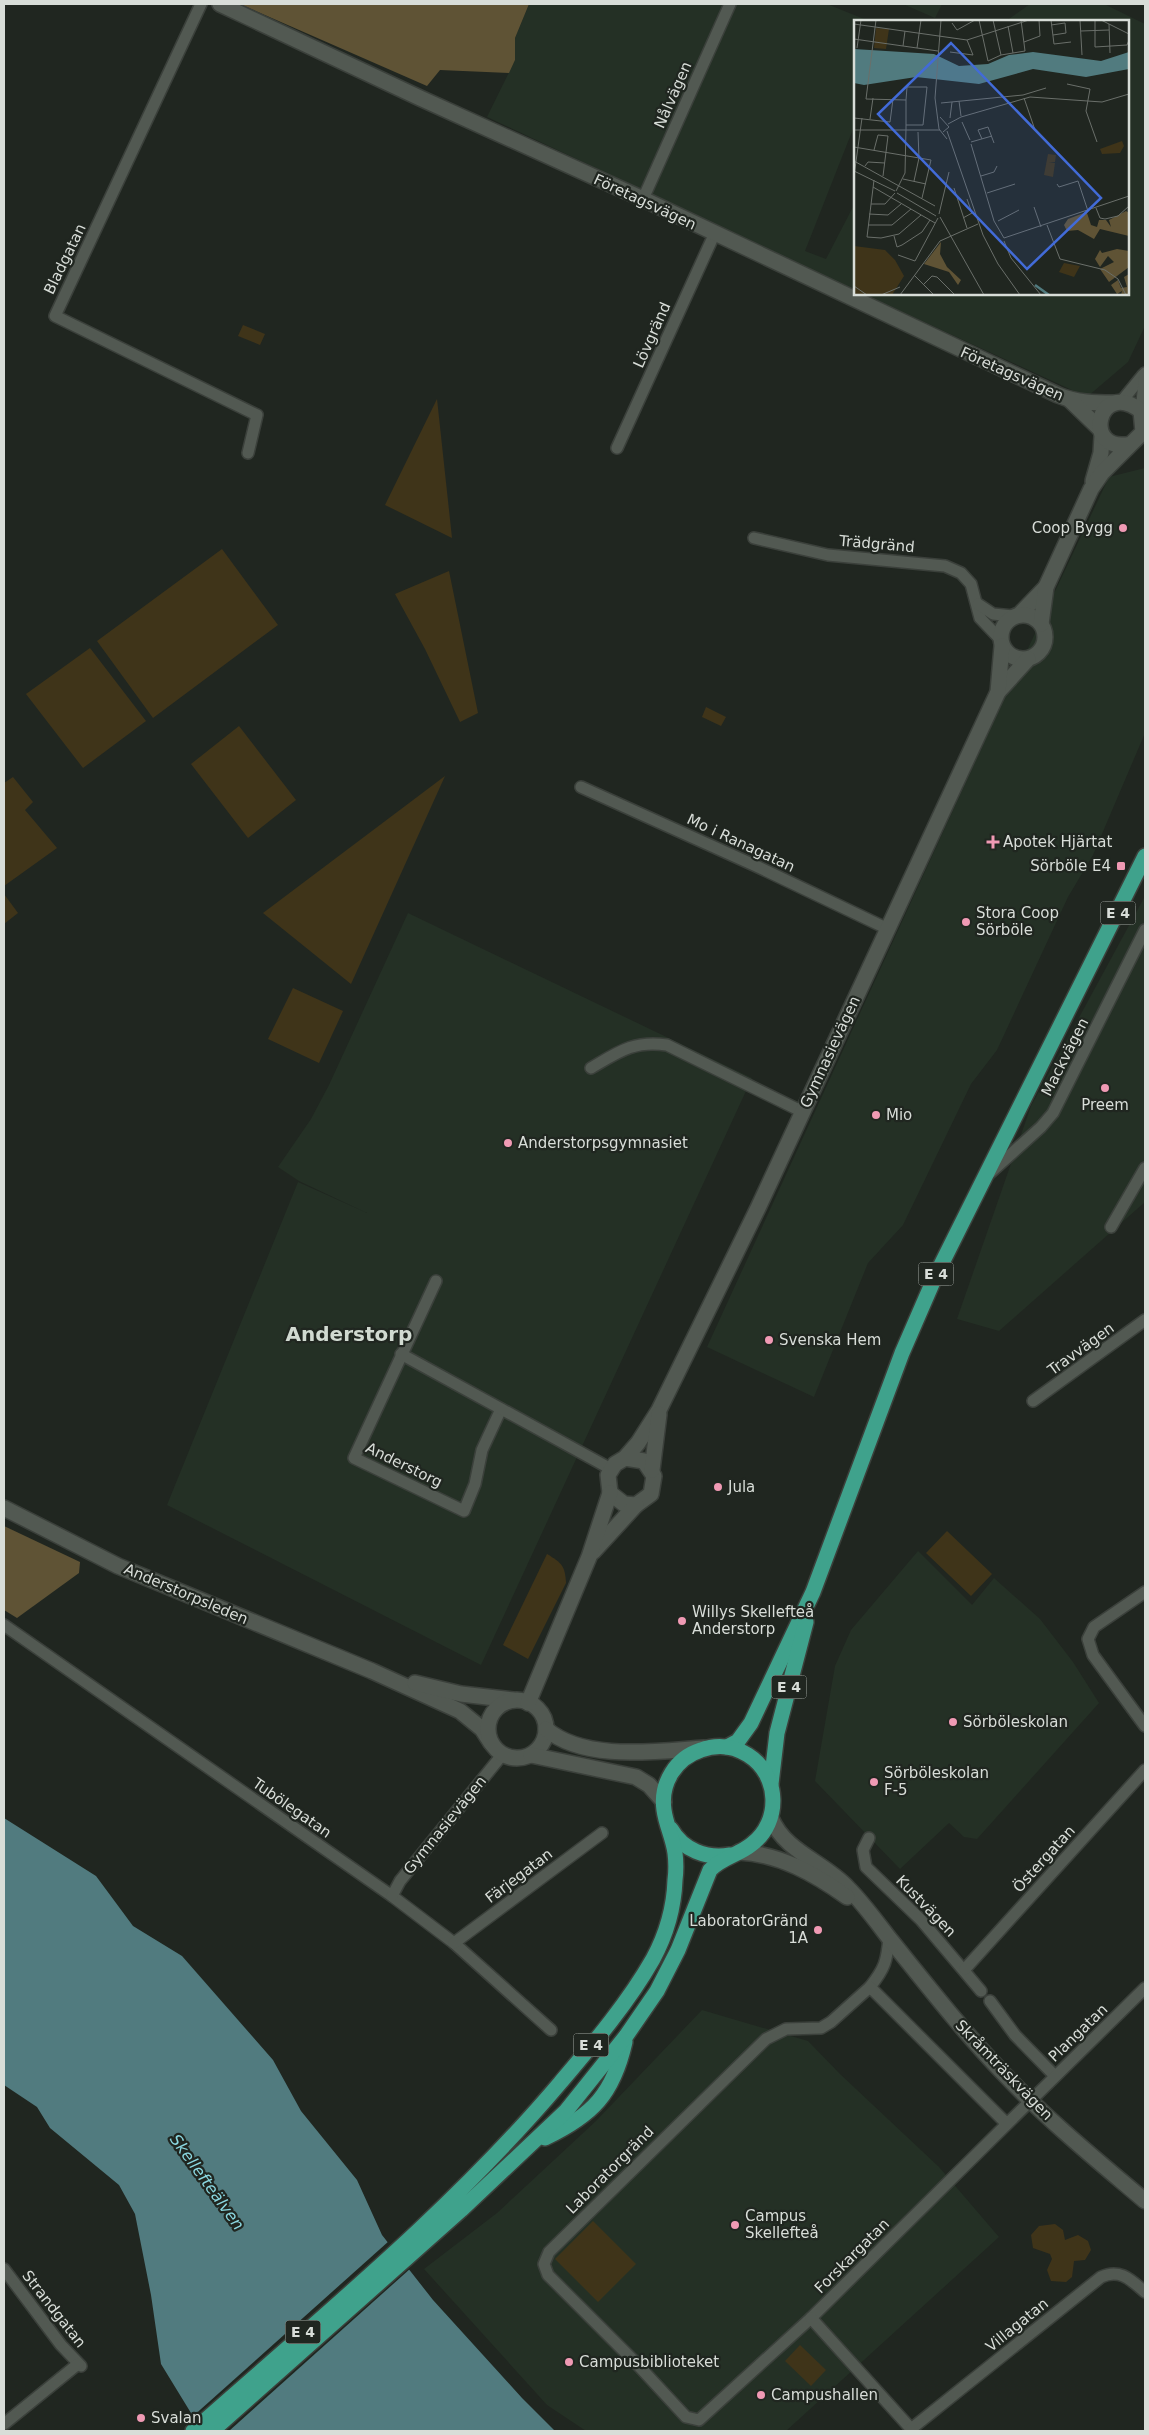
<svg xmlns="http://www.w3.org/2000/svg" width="1149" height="2435" font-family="'DejaVu Sans',sans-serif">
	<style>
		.built { fill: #243025 }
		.green { fill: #3f3419 }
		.forest { fill: #5f5335 }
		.water { fill: #517b7f }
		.pier { fill: #202620 }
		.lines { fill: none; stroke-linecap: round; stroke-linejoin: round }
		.street-casing { stroke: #3b403b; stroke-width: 14 }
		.secondary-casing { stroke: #3b403b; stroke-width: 18 }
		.highway-casing { stroke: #3b403b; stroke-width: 18 }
		.street { stroke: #525952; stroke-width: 11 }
		.secondary { stroke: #525952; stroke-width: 15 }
		.highway { stroke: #3fa28c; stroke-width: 15 }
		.poi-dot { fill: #f09ab4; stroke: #202620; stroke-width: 2 }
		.labels { text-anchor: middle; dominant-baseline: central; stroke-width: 4.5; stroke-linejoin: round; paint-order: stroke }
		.shield { fill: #202620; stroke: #a1a6a1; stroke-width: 1 }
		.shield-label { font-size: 14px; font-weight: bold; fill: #d8ddd8 }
		.street-label { font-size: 15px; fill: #d8ddd8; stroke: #202620 }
		.poi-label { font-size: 15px; fill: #d8ddd8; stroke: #202620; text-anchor: start }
		.water-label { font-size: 16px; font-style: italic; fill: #8ad7e0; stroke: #202620 }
		.district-label { font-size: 20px; font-weight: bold; fill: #d1dad1; stroke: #202620 }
		.inset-river { fill: none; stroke: #517b7f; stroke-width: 2.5 }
		.inset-road { fill: none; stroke: #6a6f6a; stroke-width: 1 }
		.view { fill: #426bd8; fill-opacity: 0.15; stroke: #426bd8; stroke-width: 2.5 }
		.inset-edge { fill: none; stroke: #d8ddd8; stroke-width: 2.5 }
	</style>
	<rect width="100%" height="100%" fill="#202620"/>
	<!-- built -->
	<g class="built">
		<polygon points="529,4 827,4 869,21 855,21 855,124 805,251 826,259 855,203 855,290 487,117 515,60 515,38"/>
		<polygon points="903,4 942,4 935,18"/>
		<polygon points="1030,4 1104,4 1145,24 1145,326 1128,362 1087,397 863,294 1128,294 1128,21 1006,21"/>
		<polygon points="1145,468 1145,733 1093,855 1068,897 997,1050 971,1084 903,1225 868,1263 814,1397 707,1347 1004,699 1109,477"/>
		<polygon points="1145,896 1145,1202 999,1331 957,1319 1031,1106"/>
		<polygon points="408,913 752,1078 481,1665 167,1505 298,1182 367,1213 299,1181 278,1167 311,1119 329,1085"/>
		<polygon points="918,1551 972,1605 994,1578 1040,1619 1073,1662 1099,1703 977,1839 964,1837 949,1823 900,1869 815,1781 835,1666 851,1630"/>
		<polygon points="702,2010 808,2041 840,2074 939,2167 999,2237 786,2431 586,2431 547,2405 424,2269 497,2213 596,2121"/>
	</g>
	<!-- green -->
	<g class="green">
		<polygon points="243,325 265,334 260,345 238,336"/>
		<polygon points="437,399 452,538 385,505"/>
		<polygon points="222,549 278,625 153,718 97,641"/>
		<polygon points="449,571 478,713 460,722 425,649 395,594"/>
		<polygon points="90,648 146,721 83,768 26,694"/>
		<polygon points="706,707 726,717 721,726 702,717"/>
		<polygon points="239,726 296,800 248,838 191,764"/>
		<polygon points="445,776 351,984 263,913"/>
		<polygon points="13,777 33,802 25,810 57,848 4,886 4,783"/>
		<polygon points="4,894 18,913 4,924"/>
		<polygon points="293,988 343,1011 319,1063 268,1039"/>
		<polygon points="947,1531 992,1574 971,1596 926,1553"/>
		<path d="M547,1554c15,9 18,12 19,29l-38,76 -25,-14z"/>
		<polygon points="593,2221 636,2264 598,2302 555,2259"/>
		<polygon points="1055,2224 1063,2230 1065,2240 1078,2235 1088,2241 1091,2250 1085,2260 1074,2261 1072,2277 1066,2282 1051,2281 1047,2270 1052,2259 1050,2254 1033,2248 1031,2235 1039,2226"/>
		<polygon points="800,2345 826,2370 811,2386 785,2361"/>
	</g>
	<!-- forest -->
	<g class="forest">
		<polygon points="240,4 529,4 515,38 515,60 509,73 440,70 427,86"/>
		<polygon points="4,1526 80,1562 79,1573 17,1618 4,1610"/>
	</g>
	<!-- water -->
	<polygon class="water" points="4,1818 96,1876 133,1926 182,1956 273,2060 301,2111 357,2180 382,2235 433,2300 522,2398 555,2431 202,2431 161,2364 151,2295 135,2214 119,2185 50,2128 37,2107 4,2085"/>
	<!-- pier -->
	<polygon class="pier" points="389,2241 411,2268 229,2431 199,2431 191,2418"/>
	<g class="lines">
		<defs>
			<g id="street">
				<polyline points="201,4 55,316 257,415 248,453"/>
				<polyline points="643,199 730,4"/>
				<polyline points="1121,402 1143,375"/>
				<polyline points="1141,411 1145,373"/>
				<polyline points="617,448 714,235"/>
				<polyline points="754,538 828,555 945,566 961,573 971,584 980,618 1000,639"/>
				<polyline points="978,604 993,614 1013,616"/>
				<polyline points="581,787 754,865 888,929"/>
				<path d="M591,1068c27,-16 43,-28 76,-23l136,67"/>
				<polyline points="990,1173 1041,1127 1053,1113 1145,930"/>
				<polyline points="1111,1227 1145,1168"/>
				<polyline points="436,1281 354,1458 464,1511 475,1484 482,1450 501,1409"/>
				<polyline points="401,1354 611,1469"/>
				<polyline points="1033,1401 1145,1320"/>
				<polyline points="1145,1592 1094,1627 1088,1639 1093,1655 1145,1726"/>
				<polyline points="4,1625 392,1896 454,1943 551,2030"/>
				<polyline points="869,1838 863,1850 866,1867 921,1920 981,1991"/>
				<polyline points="392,1896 400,1881 502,1755"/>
				<polyline points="454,1943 602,1833"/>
				<polyline points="965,1969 1145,1770"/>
				<path d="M870,1987c15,-19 17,-26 19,-50"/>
				<polyline points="990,2001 1015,2035 1055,2076"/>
				<polyline points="1007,2124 870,1987 831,2022 821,2028 786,2029 766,2039 549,2252 544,2264 548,2275 637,2364 686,2417 699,2420 811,2318 1007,2124 1145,1988"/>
				<polyline points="4,2269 61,2345 81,2366"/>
				<polyline points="811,2318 913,2431"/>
				<polyline points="4,2424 78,2364"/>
				<path d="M911,2429l190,-152c19,-9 30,3 44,15"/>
			</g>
			<g id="secondary">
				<path d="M220,4l200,94 223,101 415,196c19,8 37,8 57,8"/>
				<polyline points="1070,400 1099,428"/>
				<polyline points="1093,481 1101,453 1102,436"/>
				<polyline points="1020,614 1046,587"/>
				<circle cx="1023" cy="637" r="22"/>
				<path d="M1041,624l5,-37 45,-98 11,-16 41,-41 -2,-21c-44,-34 -60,44 -10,33"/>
				<polyline points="998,692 1028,659"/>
				<polyline points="625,1458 644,1461 654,1476 651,1494 636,1505 624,1504 610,1493 608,1475 615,1464 625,1458 638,1443 659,1410 758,1208 998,692 1002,646"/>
				<polyline points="652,1470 659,1414"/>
				<polyline points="4,1508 118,1566 372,1671 460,1711 482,1729 491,1743"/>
				<polyline points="593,1552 636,1505"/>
				<polyline points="415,1683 461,1694 513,1700"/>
				<circle cx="517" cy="1729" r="29"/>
				<polyline points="528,1703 589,1557 610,1493"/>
				<path d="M546,1729c39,33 111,22 158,19"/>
				<polyline points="531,1755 636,1777 649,1785 664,1802"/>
				<path d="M771,1818c14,34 53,44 77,70 15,15 28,33 41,50 38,47 75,95 118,139 43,45 91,84 138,124"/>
				<path d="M739,1852c41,2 76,22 108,45"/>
			</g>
			<g id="highway">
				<polyline points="727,1747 738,1741 751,1723 813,1592 902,1353 935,1277 1145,856"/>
				<polyline points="771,1784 777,1733 806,1622"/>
				<path d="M671,1829c12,21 35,30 59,26"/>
				<path d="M545,2138c48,-23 68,-44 80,-96"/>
				<path d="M193,2431c126,-112 258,-219 367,-348 33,-39 68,-80 93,-124 13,-24 21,-51 22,-79 1,-8 1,-19 0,-27 -2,-15 -9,-28 -11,-43 -4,-27 12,-52 37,-60 16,-6 33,-4 47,5 32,20 33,67 4,89 -13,11 -30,13 -42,26l-32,80 -21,41 -31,45 -60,75 -105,99 -249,221"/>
			</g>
		</defs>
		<!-- street casing -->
		<use href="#street" class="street-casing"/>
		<!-- secondary casing -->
		<use href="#secondary" class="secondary-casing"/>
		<!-- highway casing -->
		<use href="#highway" class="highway-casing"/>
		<!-- street -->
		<use href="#street" class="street"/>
		<!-- secondary -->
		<use href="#secondary" class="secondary"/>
		<!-- highway -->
		<use href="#highway" class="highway"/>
	</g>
	<!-- markers -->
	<g class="poi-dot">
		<circle cx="1123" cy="528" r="5"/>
		<path d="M990.5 834.5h5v5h5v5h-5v5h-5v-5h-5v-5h5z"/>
		<rect x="1116" y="861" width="10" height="10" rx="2.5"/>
		<circle cx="966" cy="922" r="5"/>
		<circle cx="1105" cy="1088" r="5"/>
		<circle cx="876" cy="1115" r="5"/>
		<circle cx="508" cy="1143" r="5"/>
		<circle cx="769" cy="1340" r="5"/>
		<circle cx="718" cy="1487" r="5"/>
		<circle cx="682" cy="1621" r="5"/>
		<circle cx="953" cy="1722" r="5"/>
		<circle cx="874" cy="1782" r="5"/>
		<circle cx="818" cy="1930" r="5"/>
		<circle cx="735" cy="2225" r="5"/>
		<circle cx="569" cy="2362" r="5"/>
		<circle cx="761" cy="2395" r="5"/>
		<circle cx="141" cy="2418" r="5"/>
	</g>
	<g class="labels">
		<!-- shield labels -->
		<g class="shield">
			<rect x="1100.5" y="901.5" width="35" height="23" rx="4"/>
			<rect x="918.5" y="1262.5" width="35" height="23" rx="4"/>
			<rect x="771.5" y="1675.5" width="35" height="23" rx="4"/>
			<rect x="573.5" y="2033.5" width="35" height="23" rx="4"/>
			<rect x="285.5" y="2320.5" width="35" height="23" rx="4"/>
		</g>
		<g class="shield-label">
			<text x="1118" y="913">E 4</text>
			<text x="936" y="1274">E 4</text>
			<text x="789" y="1687">E 4</text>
			<text x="591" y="2045">E 4</text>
			<text x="303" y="2332">E 4</text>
		</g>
		<!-- street labels -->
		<g class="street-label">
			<text transform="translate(673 95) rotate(-66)">Nålvägen</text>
			<text transform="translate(645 202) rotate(25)">Företagsvägen</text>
			<text transform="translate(65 259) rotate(-64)">Bladgatan</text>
			<text transform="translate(652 335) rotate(-66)">Lövgränd</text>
			<text transform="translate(1012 374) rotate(24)">Företagsvägen</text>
			<text transform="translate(877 544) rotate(5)">Trädgränd</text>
			<text transform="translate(741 843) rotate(25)">Mo i Ranagatan</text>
			<text transform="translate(830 1052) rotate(-65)">Gymnasievägen</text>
			<text transform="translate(1065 1057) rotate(-63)">Mackvägen</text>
			<text transform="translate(1081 1349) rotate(-36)">Travvägen</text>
			<text transform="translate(404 1465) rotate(26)">Anderstorg</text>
			<text transform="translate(186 1594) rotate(23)">Anderstorpsleden</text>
			<text transform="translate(292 1808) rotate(35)">Tubölegatan</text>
			<text transform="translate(445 1825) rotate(-51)">Gymnasievägen</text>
			<text transform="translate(1044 1859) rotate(-48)">Östergatan</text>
			<text transform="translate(519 1876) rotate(-37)">Färjegatan</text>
			<text transform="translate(926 1906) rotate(46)">Kustvägen</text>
			<text transform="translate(1078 2033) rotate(-44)">Plangatan</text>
			<text transform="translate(1004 2070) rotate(46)">Skråmträskvägen</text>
			<text transform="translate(610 2170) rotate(-45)">Laboratorgränd</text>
			<text transform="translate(852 2256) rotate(-45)">Forskargatan</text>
			<text transform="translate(54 2309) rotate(52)">Strandgatan</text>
			<text transform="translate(1017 2325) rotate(-39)">Villagatan</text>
		</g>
		<!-- poi labels -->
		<g class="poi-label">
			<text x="1113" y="528" text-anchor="end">Coop Bygg</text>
			<text x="1003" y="842">Apotek Hjärtat</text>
			<text x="1111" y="866" text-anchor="end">Sörböle E4</text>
			<text x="976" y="913">Stora Coop<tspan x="976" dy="17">Sörböle</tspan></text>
			<text x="1105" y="1105" text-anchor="middle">Preem</text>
			<text x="886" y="1115">Mio</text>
			<text x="518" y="1143">Anderstorpsgymnasiet</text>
			<text x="779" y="1340">Svenska Hem</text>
			<text x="728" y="1487">Jula</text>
			<text x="692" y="1612">Willys Skellefteå<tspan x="692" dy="17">Anderstorp</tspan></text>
			<text x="963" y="1722">Sörböleskolan</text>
			<text x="884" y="1773">Sörböleskolan<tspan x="884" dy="17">F-5</tspan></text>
			<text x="808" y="1921" text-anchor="end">LaboratorGränd<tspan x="808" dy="17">1A</tspan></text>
			<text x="745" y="2216">Campus<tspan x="745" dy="17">Skellefteå</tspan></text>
			<text x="579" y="2362">Campusbiblioteket</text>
			<text x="771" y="2395">Campushallen</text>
			<text x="151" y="2418">Svalan</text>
		</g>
		<!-- water labels -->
		<g class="water-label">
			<text transform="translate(207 2182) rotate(54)">Skellefteälven</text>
		</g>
		<!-- district labels -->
		<g class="district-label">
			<text x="349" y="1334">Anderstorp</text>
		</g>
	</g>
	<!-- overview -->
	<g transform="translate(854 20)">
		<rect width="275" height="275" fill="#202620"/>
		<path d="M22,8l13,1 -3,20 -12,-1zM268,121l2,5 -4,7 -18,1 -2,-5zM194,134l8,1 -1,7h-6l6,1 -2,14 -9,-2zM0,226l31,4 10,10 9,16 -12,19h-38zM210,243l16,3 -6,11 -15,-5z" fill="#3f3419"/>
		<path d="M235,191l-2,2 4,12 6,2 2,-7h7l5,7 -2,-7 17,-9 3,2v23l-29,-7 -6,10 -16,-9 -11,1 -3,-6 4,-6zM87,222l-1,12 7,13 14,13 -3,5 -9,-13 -25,-8zM263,229l12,2v16l-20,15 -9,-13 14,-7 -6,-6 -8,11 -5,-8 5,-9 2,3zM275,254v21h-8l1,-4 -5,3 -6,-9 7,-5 3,8 6,-1 -3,-10z" fill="#5f5335"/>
		<path d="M0,29l80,5 25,12 29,-2 21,-9 24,-3 68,9 28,-9v17l-43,8 -53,-8 -54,15 -63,-7 -52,8 -10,-2z" fill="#517b7f"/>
		<path class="inset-river" d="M181,265l14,10"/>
		<path class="inset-road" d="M22,0l-10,79 40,1M87,0l-6,78 4,31 8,10M125,0l9,41 13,-6 24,-4 -4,-31M139,0l8,35M197,0l3,24 17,-2M226,0l2,35M241,0v27l32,-2 2,-5M247,0l28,14M98,3l5,7 18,-10M0,4l113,16 62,-20M255,4l1,29M197,5l14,-2 1,10 -13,2M154,6l5,27M227,11l28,-1M0,19l84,12M170,22l16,-6 -1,-16M49,26l2,-15M3,28l4,-28M63,28l4,-28M96,32l23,3 -6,-15M213,64l23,5 -4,22 11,31M170,78l11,32M105,81l2,15M87,83l82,-8 23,-7M86,97l9,10 -6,5M0,98l36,4 3,-23M96,98l2,-16M16,99l3,-21M108,102l8,18M94,104l13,-7 69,-20 72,5 27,-8M0,110h86M93,111l36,104 15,29 22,31M128,119l-4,-9 10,-3 6,16M117,122l21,-6M117,124l23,77 10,17M0,127l77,13 -9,38M20,130l4,-15 10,1 -5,40M0,141l81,45M11,146l3,-4 17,1M0,151l41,20M0,156l8,-58M127,156l13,-4 3,-6M49,159l23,5M20,160l-7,57 14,1 18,-4 22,-19M60,161l5,-23 -1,-26M203,164l2,3 19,-6 10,30M19,167l62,36M100,168l13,40M42,171l9,-18 1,-45v-28l1,-13h20l-4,38h-17M43,173l39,23M133,173l28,-9M17,184h14l10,-11M180,187l7,20M242,188l4,10 5,1 13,-3 11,-10M15,194l19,1 13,-11M85,194l10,-42M86,197l44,78M109,198l9,-5 -5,-14M144,201l21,-11M14,205h24l19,-16M193,205l13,34 45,11 13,9 8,16M40,216l3,11 5,-2 20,-13 8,-12M150,218l125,-42M150,221l7,17 30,37M44,235l17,6 23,-43M60,255l20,20M70,264l8,-8 5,1 18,18M0,266l13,9M27,275l19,-8M46,275l40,-54 38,-17"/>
		<path class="view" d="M97,23l150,155 -74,71 -149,-155z"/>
		<rect width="275" height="275" class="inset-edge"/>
	</g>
	<!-- border -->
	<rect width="1149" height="2435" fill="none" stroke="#d8ddd8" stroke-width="10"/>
</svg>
